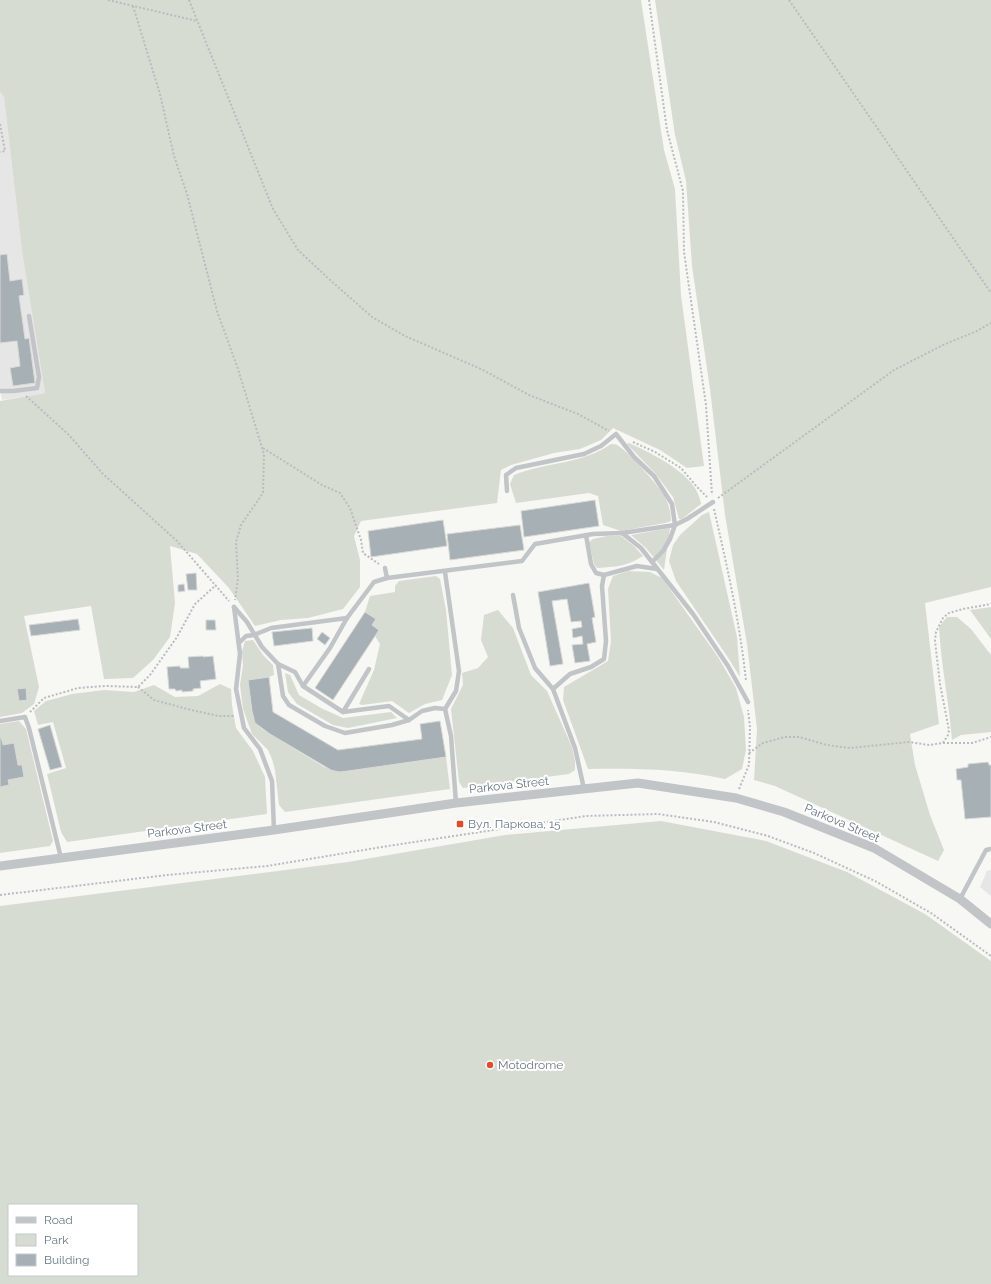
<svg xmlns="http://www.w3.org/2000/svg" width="991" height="1284" font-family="Raleway,sans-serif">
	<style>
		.built { fill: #e5e6e5 }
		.green { fill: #d7dcd3; fill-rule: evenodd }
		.building { fill: #a7b0b5; stroke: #d9d9d7 }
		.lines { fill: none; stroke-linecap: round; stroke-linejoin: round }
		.path { stroke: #b9bcbe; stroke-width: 2; stroke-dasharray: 2 2; stroke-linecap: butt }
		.lane { stroke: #c1c5c8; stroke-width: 4.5 }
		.street { stroke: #c1c5c8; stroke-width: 9 }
		.poi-dot { fill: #df4d2c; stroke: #fff; stroke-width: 1.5 }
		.labels { text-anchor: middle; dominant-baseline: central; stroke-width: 4; stroke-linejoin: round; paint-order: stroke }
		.street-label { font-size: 12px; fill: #677984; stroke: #fff }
		.poi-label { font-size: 12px; fill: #677984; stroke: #fff; text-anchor: start }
	</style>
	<rect width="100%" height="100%" fill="#f7f7f4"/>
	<!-- built -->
	<g class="built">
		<polygon points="0,92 4,97 22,252 45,393 2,400 0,387"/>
		<polygon points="991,870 991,896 980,887 987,871"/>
	</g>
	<!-- green -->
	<g class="green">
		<polygon points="0,0 641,0 664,150 675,189 681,295 704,466 687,468 660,450 613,428 601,440 580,449 554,453 511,465 501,470 497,503 361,521 354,536 360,560 360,587 343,609 308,618 281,620 255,626 229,588 197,554 170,546 175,603 170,637 153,660 133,678 104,679 91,606 24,616 39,687 34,704 22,713 0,717 0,401 45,393 22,252 4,97 0,92"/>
		<polygon points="655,0 991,0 991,587 925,603 939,724 910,734 915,765 930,815 944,850 938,861 775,786 754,780 757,729 747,644 725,515 710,389 692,266 686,181 675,135"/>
		<path d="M629,443c24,11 69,32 72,61l-19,15h-3l-6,-22 -18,-24 -28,-29z"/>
		<path d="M611,444c2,0 5,0 6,1 11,6 42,41 48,52 4,8 6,16 6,24l-6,2 -44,8 -18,-6 -5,-29 -9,-3 -73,10 -6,-19 4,-9c32,-13 69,-11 97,-31z"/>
		<polygon points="709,512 737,637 740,677 729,659 676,581 669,561 673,545 680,535 702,515"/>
		<polygon points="670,528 664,570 646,548 631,535"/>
		<path d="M607,536h14l13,10 9,10c-15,10 -28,11 -46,12l-3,-4 -5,-22 4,-3z"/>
		<path d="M628,571l22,1 12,6 56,79 18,31 8,29 2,33 -4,19 -17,10c-45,-10 -91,-11 -137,-10l-25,-69 1,-13 44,-26 3,-20 -3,-52 5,-13z"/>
		<polygon points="436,576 440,579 446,610 452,675 442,700 425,704 409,713 392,701 362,705 359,704 374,670 380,644 375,636 379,630 372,625 376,619 365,612 370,596 395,592 395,586 399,581"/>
		<polygon points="991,607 991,639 970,610"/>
		<polygon points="498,610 513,628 531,675 547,691 572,747 575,761 575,770 569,774 463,788 459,782 451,709 463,685 462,673 478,668 488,657 481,640 484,615"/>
		<path d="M947,617h10l14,12 20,26v77l-30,3 -9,5c-3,-38 -11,-75 -13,-113z"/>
		<polygon points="253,640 263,655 273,665 274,675 269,677 248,680 252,711 255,723 262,729 324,767 339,772 446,757 450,789 285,812 279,805 275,770 272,759 268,750 252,734 243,709 240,685 243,665 242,651 245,641"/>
		<polygon points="285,673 290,675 299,695 321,708 343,718 391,712 397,718 348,728 333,725 297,704 288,692"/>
		<polygon points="220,684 231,689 232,705 236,728 253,751 265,777 267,814 67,842 61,832 47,774 66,768 53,722 38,725 34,711 46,701 72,694 104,690 134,692 154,685 175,697 198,696"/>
		<polygon points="19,721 26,729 53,841 50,846 0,853 0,724"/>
		<path d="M661,821l105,20 81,31 78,42 66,47v323h-991v-378l348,-44 157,-27zM9,1205h128v70h-128z"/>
	</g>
	<!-- building -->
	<g class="building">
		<polygon points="7,254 10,281 22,279 24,295 19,296 25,339 29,338 35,383 13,386 10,368 20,366 17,341 0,343 0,255"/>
		<polygon points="595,500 599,526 524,537 521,511"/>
		<polygon points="443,520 447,546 371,557 368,531"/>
		<polygon points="520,525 524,550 450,560 447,534"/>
		<polygon points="196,573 197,590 188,590 186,574"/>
		<polygon points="589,583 595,617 592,618 596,642 587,644 590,661 575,663 572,645 583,644 582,636 573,638 572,629 582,627 581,621 571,622 567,599 552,601 563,664 550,666 538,592"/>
		<polygon points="184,584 185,591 178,592 178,585"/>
		<polygon points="365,612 376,619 372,625 379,630 333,700 315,688"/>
		<polygon points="78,619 80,630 31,636 29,625"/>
		<polygon points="206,620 215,620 216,630 206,630"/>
		<polygon points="312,628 313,641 274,646 272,632"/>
		<polygon points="322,632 330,638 325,645 317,639"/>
		<polygon points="203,656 203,657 213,656 216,679 200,681 201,688 193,689 193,691 182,692 182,690 176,691 175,689 169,689 167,667 180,666 180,668 189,668 188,657"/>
		<polygon points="269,677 273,712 338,750 422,739 420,724 440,721 446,757 348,771 339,772 331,770 270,734 255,723 252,711 248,680"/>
		<polygon points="26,688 27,700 19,701 17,689"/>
		<polygon points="50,725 62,767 50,770 38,729"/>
		<polygon points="0,737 1,737 3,745 14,743 18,765 22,765 24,777 8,780 9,785 0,787"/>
		<polygon points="988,762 989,765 991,765 991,817 965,819 961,780 957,780 956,769 968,767 968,764"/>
	</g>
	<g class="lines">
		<!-- path -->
		<g class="path">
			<polyline points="108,0 197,21"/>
			<polyline points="189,0 273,209 298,250 330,280 372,317 405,336 481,369 529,395 578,414 609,431"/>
			<polyline points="649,0 667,130 683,191 684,252 706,405 712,495"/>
			<polyline points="789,0 991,293"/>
			<polyline points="133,6 160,94 174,156 187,194 217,311 238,369 264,454 263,493 241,525 236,542 238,579 235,600"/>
			<polyline points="0,124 5,151 0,152"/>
			<polyline points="26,396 69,435 102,473 177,541 229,601"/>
			<polyline points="633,442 655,452 681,468 697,487 707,497"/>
			<polyline points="263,448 322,485 340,493 350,508 361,540 363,553 379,564"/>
			<polyline points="718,498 894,370 945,344 975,332 991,323"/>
			<path d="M714,509c13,57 26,114 32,172"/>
			<polyline points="138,687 154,700 191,710 219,716 234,716"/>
			<polyline points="30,712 44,698 78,688 105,686 138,687 150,675 177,637 195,604 216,585"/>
			<polyline points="943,743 948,735 949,730 940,684 935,641 936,632 943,618 949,613 963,609 991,604"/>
			<polyline points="749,753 763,743 785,737 799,737 827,745 850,748 909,742 929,745 943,743 972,743 991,737"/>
			<polyline points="739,789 749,765 750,727 748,710"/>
			<polyline points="0,895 167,875 267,866 388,846 586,816 658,814 714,822 768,836 814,853 875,881 931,913 991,956"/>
		</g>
		<!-- lane -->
		<g class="lane">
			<polyline points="0,391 13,391 37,388 39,377 29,316"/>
			<polyline points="507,491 506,475 516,468 584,454 601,446 616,434 634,457 654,476 672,504 675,525 670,539 663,551 652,562"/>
			<polyline points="622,533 675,525 687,519 713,502"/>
			<polyline points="586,535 591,564 596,573 604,575"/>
			<polyline points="385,568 387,578 522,561 535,544 593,534 622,533 641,548 693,614 728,666 748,702"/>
			<polyline points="445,572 459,671 456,691 445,709"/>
			<polyline points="513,595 519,628 535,668 553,689 575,748 584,789"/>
			<polyline points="234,607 247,622 262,647 278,664 283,696 289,705 325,726 345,733 392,725 409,720 422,711 435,708 445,709 451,736 456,803"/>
			<polyline points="234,607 240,654 236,689 244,728 260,749 272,781 274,830"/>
			<polyline points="239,643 246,636 254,635 271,628 347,618"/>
			<polyline points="278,664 295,672 303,686 343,712 389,706 409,720"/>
			<polyline points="303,686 330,648 347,618 374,582 387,578"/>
			<polyline points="553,689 570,674 591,667 604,659 606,641 602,586 604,575 637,566 657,569"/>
			<polyline points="343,712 369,669"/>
			<polyline points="0,721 25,717 29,728 61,858"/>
			<polyline points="960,899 986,850 991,849"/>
		</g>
		<!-- street -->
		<polyline class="street" points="0,866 274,830 456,803 638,783 736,798 784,812 874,848 960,899 991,924"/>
	</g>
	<!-- markers -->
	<g class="poi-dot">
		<rect x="456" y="820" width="8" height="8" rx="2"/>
		<circle cx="490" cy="1065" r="4"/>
	</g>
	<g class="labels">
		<!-- street labels -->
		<g class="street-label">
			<text transform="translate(509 785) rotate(-6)">Parkova Street</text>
			<text transform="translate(842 823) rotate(23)">Parkova Street</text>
			<text transform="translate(187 829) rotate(-7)">Parkova Street</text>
		</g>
		<!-- poi labels -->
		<g class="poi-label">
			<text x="468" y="824">Вул. Паркова, 15</text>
			<text x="498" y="1065">Motodrome</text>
		</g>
	</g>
	<!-- legend -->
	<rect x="8" y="1204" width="130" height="72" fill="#ffffff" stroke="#c2c9ce"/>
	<rect x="16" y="1217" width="20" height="6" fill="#c1c5c8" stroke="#c2c9ce"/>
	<text x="44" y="1224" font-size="12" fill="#677984">Road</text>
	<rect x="16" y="1234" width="20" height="12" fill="#d7dcd3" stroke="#c2c9ce"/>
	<text x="44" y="1244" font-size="12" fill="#677984">Park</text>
	<rect x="16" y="1254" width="20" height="12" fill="#a7b0b5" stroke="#c2c9ce"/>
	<text x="44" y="1264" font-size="12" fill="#677984">Building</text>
</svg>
